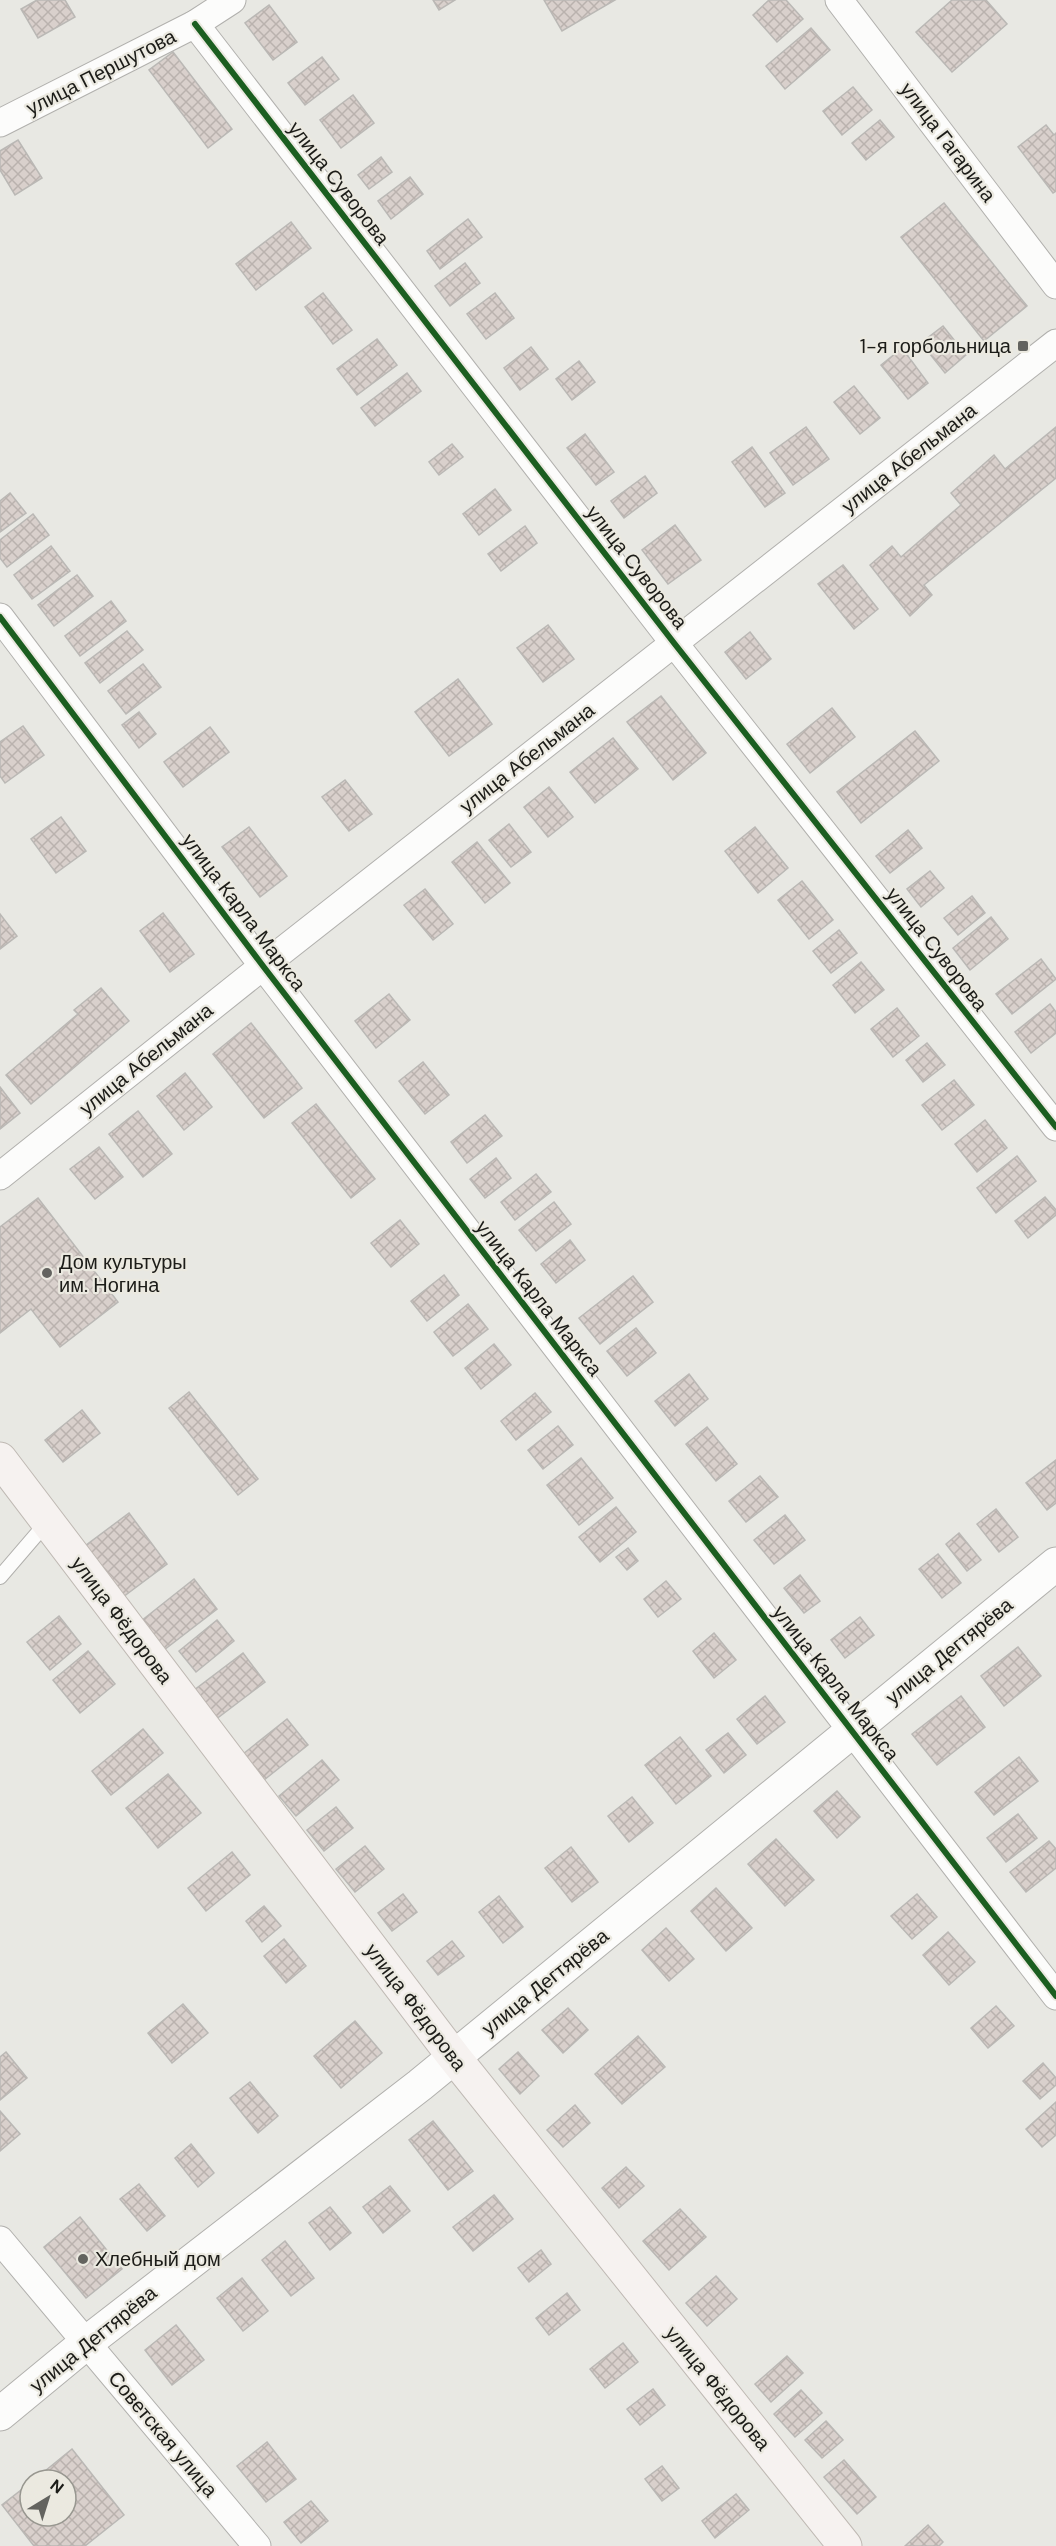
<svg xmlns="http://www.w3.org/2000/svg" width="1056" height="2546" font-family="'DM Sans',sans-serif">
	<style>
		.building { fill: url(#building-cross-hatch); stroke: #bab8b5; stroke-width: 1.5 }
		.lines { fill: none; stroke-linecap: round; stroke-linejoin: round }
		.lane-casing { stroke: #b1b0ad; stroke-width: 16 }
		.street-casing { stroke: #b1b0ad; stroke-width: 29 }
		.secondary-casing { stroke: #b1b0ad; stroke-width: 35 }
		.primary-casing { stroke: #bfb9b3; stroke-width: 35 }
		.lane { stroke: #fcfcfb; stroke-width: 14 }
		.street { stroke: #fcfcfb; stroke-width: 27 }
		.secondary { stroke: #fcfcfb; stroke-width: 33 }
		.primary { stroke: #f6f2f0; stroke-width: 33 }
		.cycleway-casing { stroke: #ebe9e0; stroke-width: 10 }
		.cycleway { stroke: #1b5e20; stroke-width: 6 }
		.poi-dot { fill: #63635f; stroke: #ebe9e0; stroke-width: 2 }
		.labels { text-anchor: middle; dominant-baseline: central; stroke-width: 4.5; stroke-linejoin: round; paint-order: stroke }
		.street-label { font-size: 20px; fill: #1c1c18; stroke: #ebe9e0 }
		.poi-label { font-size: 20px; fill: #1c1c18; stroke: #ebe9e0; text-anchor: start }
	</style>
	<defs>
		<pattern id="building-cross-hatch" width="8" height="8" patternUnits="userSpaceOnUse" patternTransform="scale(1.5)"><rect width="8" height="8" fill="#d9d0cc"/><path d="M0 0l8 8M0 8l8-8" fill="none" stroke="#bab2ae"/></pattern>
	</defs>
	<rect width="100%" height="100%" fill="#e8e8e3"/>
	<!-- building -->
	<g class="building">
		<polygon points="37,0 65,0 75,17 38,38 21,9"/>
		<polygon points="433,0 455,0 439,10"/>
		<polygon points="544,0 615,0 562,31"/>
		<polygon points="769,0 786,0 803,19 777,42 753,15"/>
		<polygon points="952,0 986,0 1007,24 952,72 916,32"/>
		<polygon points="269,5 297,42 273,60 245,23"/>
		<polygon points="811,28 830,50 785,89 766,66"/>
		<polygon points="173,52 232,129 208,148 149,70"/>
		<polygon points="322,57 339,79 305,105 288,83"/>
		<polygon points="853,87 872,110 842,135 823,111"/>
		<polygon points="353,95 374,123 341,148 320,120"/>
		<polygon points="880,120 894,137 866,160 852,143"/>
		<polygon points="1046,125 1054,135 1056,133 1056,191 1053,193 1018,147"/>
		<polygon points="18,140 42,178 15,195 0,170 0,151"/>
		<polygon points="381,157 392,172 369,189 358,175"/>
		<polygon points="410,177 423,194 391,219 378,201"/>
		<polygon points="944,203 1027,306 984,341 901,237"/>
		<polygon points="468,219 482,237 440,269 427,251"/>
		<polygon points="291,222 311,248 256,290 236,264"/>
		<polygon points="465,263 480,283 450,306 435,286"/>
		<polygon points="323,293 352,330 333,344 305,307"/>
		<polygon points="495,293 514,318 486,339 467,314"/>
		<polygon points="943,326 966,355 945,373 921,343"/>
		<polygon points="377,339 397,365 357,395 337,369"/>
		<polygon points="531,347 548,369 520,390 504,368"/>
		<polygon points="902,348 928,383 908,399 881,365"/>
		<polygon points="579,361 595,382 572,400 556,379"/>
		<polygon points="407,373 421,391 375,426 361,408"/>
		<polygon points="854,386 880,418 860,434 834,402"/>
		<polygon points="806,427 829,459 793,485 770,453"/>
		<polygon points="1056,427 1056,478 924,585 932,595 910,616 870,565 892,546 901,557 961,505 951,493 994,455 1005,469"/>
		<polygon points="585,434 614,472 596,485 567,448"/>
		<polygon points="452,444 463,457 439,475 429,462"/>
		<polygon points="752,447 785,493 765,507 732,462"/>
		<polygon points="645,476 657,493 624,518 611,501"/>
		<polygon points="495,489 511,510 479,535 463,514"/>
		<polygon points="10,493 26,513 0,532 0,501"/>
		<polygon points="33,514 49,535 7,567 0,558 0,540"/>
		<polygon points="675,525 701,560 668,584 642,550"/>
		<polygon points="525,526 537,543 501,571 488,554"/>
		<polygon points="51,546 70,571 32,599 14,575"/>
		<polygon points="843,565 878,609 854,629 818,584"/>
		<polygon points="77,575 93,596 54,626 38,605"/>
		<polygon points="111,601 126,621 80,656 65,636"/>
		<polygon points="548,625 574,659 543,682 517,648"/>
		<polygon points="127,631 143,650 100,683 85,663"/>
		<polygon points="750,632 771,659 746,679 725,652"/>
		<polygon points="143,664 161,687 126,714 108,691"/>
		<polygon points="458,679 492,724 449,756 415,712"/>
		<polygon points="661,696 706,753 673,780 627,722"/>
		<polygon points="832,708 855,737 810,773 787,744"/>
		<polygon points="139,712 156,734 139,748 122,725"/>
		<polygon points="23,726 44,755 5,783 0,776 0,742"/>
		<polygon points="210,727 229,752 183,787 164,762"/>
		<polygon points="915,731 939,761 861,823 837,792"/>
		<polygon points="613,738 638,769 595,803 570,772"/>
		<polygon points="345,780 372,814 349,831 322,797"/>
		<polygon points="549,787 573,817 548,837 524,807"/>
		<polygon points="61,817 86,851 56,873 31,839"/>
		<polygon points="509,824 531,852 511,867 489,840"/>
		<polygon points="249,827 287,876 260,897 222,847"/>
		<polygon points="755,827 788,868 758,893 725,851"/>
		<polygon points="908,830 922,848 890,873 876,856"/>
		<polygon points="477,842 510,883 485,903 452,862"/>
		<polygon points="930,871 944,888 921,907 907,889"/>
		<polygon points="802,881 833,920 809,939 778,900"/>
		<polygon points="425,889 453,924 433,940 404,905"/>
		<polygon points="972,896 985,913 958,935 944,918"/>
		<polygon points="163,913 194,954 170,972 140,931"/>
		<polygon points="0,914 17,936 0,949"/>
		<polygon points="991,917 1008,939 970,970 953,948"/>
		<polygon points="839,930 857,953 831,973 813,951"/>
		<polygon points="1041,959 1056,979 1012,1014 996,994"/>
		<polygon points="861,962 884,990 855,1013 833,985"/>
		<polygon points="101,988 129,1021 31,1104 6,1075 78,1014 74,1010"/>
		<polygon points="389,994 410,1020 376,1048 355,1021"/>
		<polygon points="1050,1004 1056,1012 1056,1033 1031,1053 1015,1032"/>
		<polygon points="897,1008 919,1036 893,1057 871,1029"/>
		<polygon points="251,1023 302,1088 264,1118 213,1054"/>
		<polygon points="927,1043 945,1065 923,1082 906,1060"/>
		<polygon points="423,1062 449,1095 425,1114 399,1081"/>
		<polygon points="185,1073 212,1107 184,1130 157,1096"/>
		<polygon points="954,1080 974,1105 942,1130 922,1105"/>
		<polygon points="0,1087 20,1113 0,1129"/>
		<polygon points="316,1104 375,1179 351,1198 292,1123"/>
		<polygon points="138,1111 172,1154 143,1177 109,1134"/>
		<polygon points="485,1115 502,1136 467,1163 451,1142"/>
		<polygon points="985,1120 1007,1148 977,1172 955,1144"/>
		<polygon points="99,1147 123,1177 95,1199 70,1169"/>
		<polygon points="1017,1156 1036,1181 996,1213 977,1188"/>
		<polygon points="496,1158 511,1178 485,1198 470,1179"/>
		<polygon points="536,1174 551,1192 515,1220 501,1202"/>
		<polygon points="1045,1197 1056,1210 1056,1215 1028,1238 1015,1221"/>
		<polygon points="38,1198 118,1302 60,1347 31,1309 0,1333 0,1227"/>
		<polygon points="554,1202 571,1224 536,1251 519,1230"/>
		<polygon points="400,1220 419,1244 391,1267 371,1243"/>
		<polygon points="570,1240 585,1260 556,1283 541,1264"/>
		<polygon points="444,1275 459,1295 427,1321 411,1301"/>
		<polygon points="633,1276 653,1302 600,1344 579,1318"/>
		<polygon points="468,1304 488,1329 453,1356 434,1332"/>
		<polygon points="636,1328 656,1353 627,1376 607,1351"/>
		<polygon points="494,1344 511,1365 481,1389 465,1368"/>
		<polygon points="689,1374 708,1399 675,1426 655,1401"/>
		<polygon points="189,1392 258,1479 238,1495 169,1408"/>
		<polygon points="535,1393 551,1412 516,1440 501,1421"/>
		<polygon points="82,1410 100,1433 63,1462 45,1440"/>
		<polygon points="558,1426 573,1445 543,1469 528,1450"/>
		<polygon points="707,1427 737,1464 716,1481 686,1444"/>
		<polygon points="581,1458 613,1498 579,1525 547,1485"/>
		<polygon points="1056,1460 1056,1503 1047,1510 1026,1483"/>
		<polygon points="760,1476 778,1497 746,1522 729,1501"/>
		<polygon points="616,1507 636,1532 600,1562 579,1537"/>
		<polygon points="996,1509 1018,1537 999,1552 977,1524"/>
		<polygon points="129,1513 167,1564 123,1597 85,1546"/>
		<polygon points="785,1515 805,1540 774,1564 754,1540"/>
		<polygon points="959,1533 981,1560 967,1571 946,1544"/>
		<polygon points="628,1548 638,1561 627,1570 616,1557"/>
		<polygon points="938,1554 961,1583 942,1598 919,1569"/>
		<polygon points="800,1575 820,1601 804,1613 784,1588"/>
		<polygon points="194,1579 217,1609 164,1650 141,1621"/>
		<polygon points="666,1581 681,1599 658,1617 644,1599"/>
		<polygon points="59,1616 81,1644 50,1670 27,1642"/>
		<polygon points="860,1617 874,1635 845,1658 831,1640"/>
		<polygon points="217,1620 234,1641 196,1672 179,1651"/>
		<polygon points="714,1633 736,1660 714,1678 693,1651"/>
		<polygon points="1018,1647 1041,1676 1004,1706 981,1676"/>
		<polygon points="88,1651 115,1684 80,1713 53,1680"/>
		<polygon points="243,1653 265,1682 215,1720 193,1691"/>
		<polygon points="765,1696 785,1722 757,1744 737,1719"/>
		<polygon points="961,1696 985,1727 937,1765 912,1734"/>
		<polygon points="287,1719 308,1745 264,1780 243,1754"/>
		<polygon points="143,1729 163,1753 111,1795 92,1771"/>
		<polygon points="728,1733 746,1755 724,1773 706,1750"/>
		<polygon points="680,1737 711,1776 676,1804 645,1765"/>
		<polygon points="1019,1757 1038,1781 994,1815 975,1792"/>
		<polygon points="322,1760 339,1780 296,1816 279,1796"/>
		<polygon points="168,1774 201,1813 158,1848 126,1808"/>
		<polygon points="837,1791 860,1817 837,1838 814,1811"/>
		<polygon points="632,1797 653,1823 629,1842 608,1816"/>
		<polygon points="336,1807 353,1828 324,1851 307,1830"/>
		<polygon points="1018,1814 1037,1838 1006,1862 987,1838"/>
		<polygon points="776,1839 814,1880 785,1906 748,1864"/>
		<polygon points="1049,1841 1056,1849 1056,1868 1026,1892 1010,1872"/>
		<polygon points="365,1846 384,1869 355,1892 336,1869"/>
		<polygon points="571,1847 598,1882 572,1902 545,1868"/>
		<polygon points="232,1852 250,1875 206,1911 188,1888"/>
		<polygon points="716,1888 752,1928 726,1951 691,1911"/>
		<polygon points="403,1894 417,1912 392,1931 378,1913"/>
		<polygon points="917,1894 937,1917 912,1939 891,1916"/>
		<polygon points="499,1896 523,1927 503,1943 479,1912"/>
		<polygon points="264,1906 281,1926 262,1942 246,1921"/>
		<polygon points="666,1928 694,1959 669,1981 642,1950"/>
		<polygon points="948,1932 975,1962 949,1985 923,1955"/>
		<polygon points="284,1939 306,1966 286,1983 264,1956"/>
		<polygon points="452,1941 464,1956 438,1975 427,1961"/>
		<polygon points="183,2004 208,2033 172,2063 148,2033"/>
		<polygon points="996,2006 1014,2026 988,2048 971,2028"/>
		<polygon points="568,2008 588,2030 563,2053 542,2030"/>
		<polygon points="355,2021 382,2053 341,2088 314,2056"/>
		<polygon points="638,2036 665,2067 622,2104 595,2074"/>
		<polygon points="6,2052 27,2078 0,2100 0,2057"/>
		<polygon points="518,2052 539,2076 520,2094 499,2069"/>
		<polygon points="1043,2063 1056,2078 1056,2085 1040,2099 1023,2081"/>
		<polygon points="250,2082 278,2116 258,2133 230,2098"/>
		<polygon points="1056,2102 1056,2135 1042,2147 1026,2129"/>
		<polygon points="575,2105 590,2123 563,2147 547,2130"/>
		<polygon points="0,2111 20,2134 0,2151"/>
		<polygon points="433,2121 473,2171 448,2190 409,2140"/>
		<polygon points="191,2144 214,2173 198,2187 175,2158"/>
		<polygon points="626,2167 644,2186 619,2208 602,2188"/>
		<polygon points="139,2184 165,2216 147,2231 120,2199"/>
		<polygon points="390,2186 410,2211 383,2233 363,2207"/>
		<polygon points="494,2195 513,2219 473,2251 453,2227"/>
		<polygon points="330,2207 351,2233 330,2250 309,2223"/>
		<polygon points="680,2209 706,2237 669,2270 643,2241"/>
		<polygon points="80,2217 122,2269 86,2298 44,2247"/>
		<polygon points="285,2241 314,2278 291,2296 262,2260"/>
		<polygon points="541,2250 551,2264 529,2282 518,2268"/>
		<polygon points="716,2276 737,2299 707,2326 686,2303"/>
		<polygon points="242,2278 268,2311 243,2331 217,2298"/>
		<polygon points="567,2293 580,2310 549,2335 536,2318"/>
		<polygon points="176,2325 204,2360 172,2385 145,2350"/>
		<polygon points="623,2343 638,2362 605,2388 590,2369"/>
		<polygon points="787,2356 803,2373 771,2402 755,2384"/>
		<polygon points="653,2389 665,2405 640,2425 627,2409"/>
		<polygon points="801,2390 822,2413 795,2437 774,2414"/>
		<polygon points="826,2421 843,2440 822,2458 805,2440"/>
		<polygon points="267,2442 296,2479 266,2502 237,2466"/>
		<polygon points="72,2449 124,2515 85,2546 34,2546 2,2505 30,2483 30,2516 66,2516 66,2480 34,2480"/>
		<polygon points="844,2460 876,2497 857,2514 824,2477"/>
		<polygon points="662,2466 679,2488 662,2501 645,2479"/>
		<polygon points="736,2494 749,2510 715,2538 702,2521"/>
		<polygon points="311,2501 328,2521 301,2543 284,2522"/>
		<polygon points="928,2525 943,2542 939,2546 905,2546"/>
	</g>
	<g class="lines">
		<defs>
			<polyline id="lane" points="0,1577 48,1521"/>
			<g id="street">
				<polyline points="839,0 1056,285"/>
				<polyline points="195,24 674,643 1056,1127"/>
				<polyline points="0,123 195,24 232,0"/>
				<polyline points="0,617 263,966 1056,1996"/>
				<polyline points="0,1176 263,966 1056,343"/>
				<polyline points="0,2240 257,2546"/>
			</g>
			<polyline id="secondary" points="0,2414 86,2343 420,2085 1056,1564"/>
			<polyline id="primary" points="0,1459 454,2057 845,2546"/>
		</defs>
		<!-- lane casing -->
		<use href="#lane" class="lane-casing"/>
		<!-- street casing -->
		<use href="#street" class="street-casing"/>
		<!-- secondary casing -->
		<use href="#secondary" class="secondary-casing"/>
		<!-- primary casing -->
		<use href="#primary" class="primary-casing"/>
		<!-- lane -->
		<use href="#lane" class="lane"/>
		<!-- street -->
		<use href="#street" class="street"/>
		<!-- secondary -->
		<use href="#secondary" class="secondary"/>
		<!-- primary -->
		<use href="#primary" class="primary"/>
		<defs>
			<g id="cycleway">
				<polyline points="195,24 674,643 1056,1127"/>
				<polyline points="0,617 263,966 1056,1996"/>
			</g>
		</defs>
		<!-- cycleway casing -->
		<use href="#cycleway" class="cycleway-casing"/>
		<!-- cycleway -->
		<use href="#cycleway" class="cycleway"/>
	</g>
	<!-- markers -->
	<g class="poi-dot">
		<rect x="1017" y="340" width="12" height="12" rx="3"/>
		<circle cx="47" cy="1273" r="6"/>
		<circle cx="83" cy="2259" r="6"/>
	</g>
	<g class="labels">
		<!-- street labels -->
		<g class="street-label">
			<text transform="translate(101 72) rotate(-27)">улица Першутова</text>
			<text transform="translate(948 142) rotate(53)">улица Гагарина</text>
			<text transform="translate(339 183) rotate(52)">улица Суворова</text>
			<text transform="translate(909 458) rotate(-38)">улица Абельмана</text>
			<text transform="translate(637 567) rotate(52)">улица Суворова</text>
			<text transform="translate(527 758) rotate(-38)">улица Абельмана</text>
			<text transform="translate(244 912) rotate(53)">улица Карла Маркса</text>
			<text transform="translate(937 949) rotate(52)">улица Суворова</text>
			<text transform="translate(146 1059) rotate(-39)">улица Абельмана</text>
			<text transform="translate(539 1298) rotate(52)">улица Карла Маркса</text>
			<text transform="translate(122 1620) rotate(53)">улица Фёдорова</text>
			<text transform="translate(949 1651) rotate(-39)">улица Дегтярёва</text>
			<text transform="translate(836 1683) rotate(52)">улица Карла Маркса</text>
			<text transform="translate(545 1982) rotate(-39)">улица Дегтярёва</text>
			<text transform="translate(416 2007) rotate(53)">улица Фёдорова</text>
			<text transform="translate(93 2339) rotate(-39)">улица Дегтярёва</text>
			<text transform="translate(718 2388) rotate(51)">улица Фёдорова</text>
			<text transform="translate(163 2434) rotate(50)">Советская улица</text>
		</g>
		<!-- poi labels -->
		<g class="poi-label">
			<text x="1011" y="346" text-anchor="end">1-я горбольница</text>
			<text x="59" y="1262">Дом культуры<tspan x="59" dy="23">им. Ногина</tspan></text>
			<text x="95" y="2259">Хлебный дом</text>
		</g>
	</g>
	<!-- north arrow -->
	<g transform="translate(48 2498) rotate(38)"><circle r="28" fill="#ebe9e0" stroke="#989790" stroke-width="1.5"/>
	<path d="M0-4.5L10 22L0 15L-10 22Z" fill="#63635f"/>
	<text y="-9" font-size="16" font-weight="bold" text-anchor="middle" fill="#1c1c18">N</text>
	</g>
</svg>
